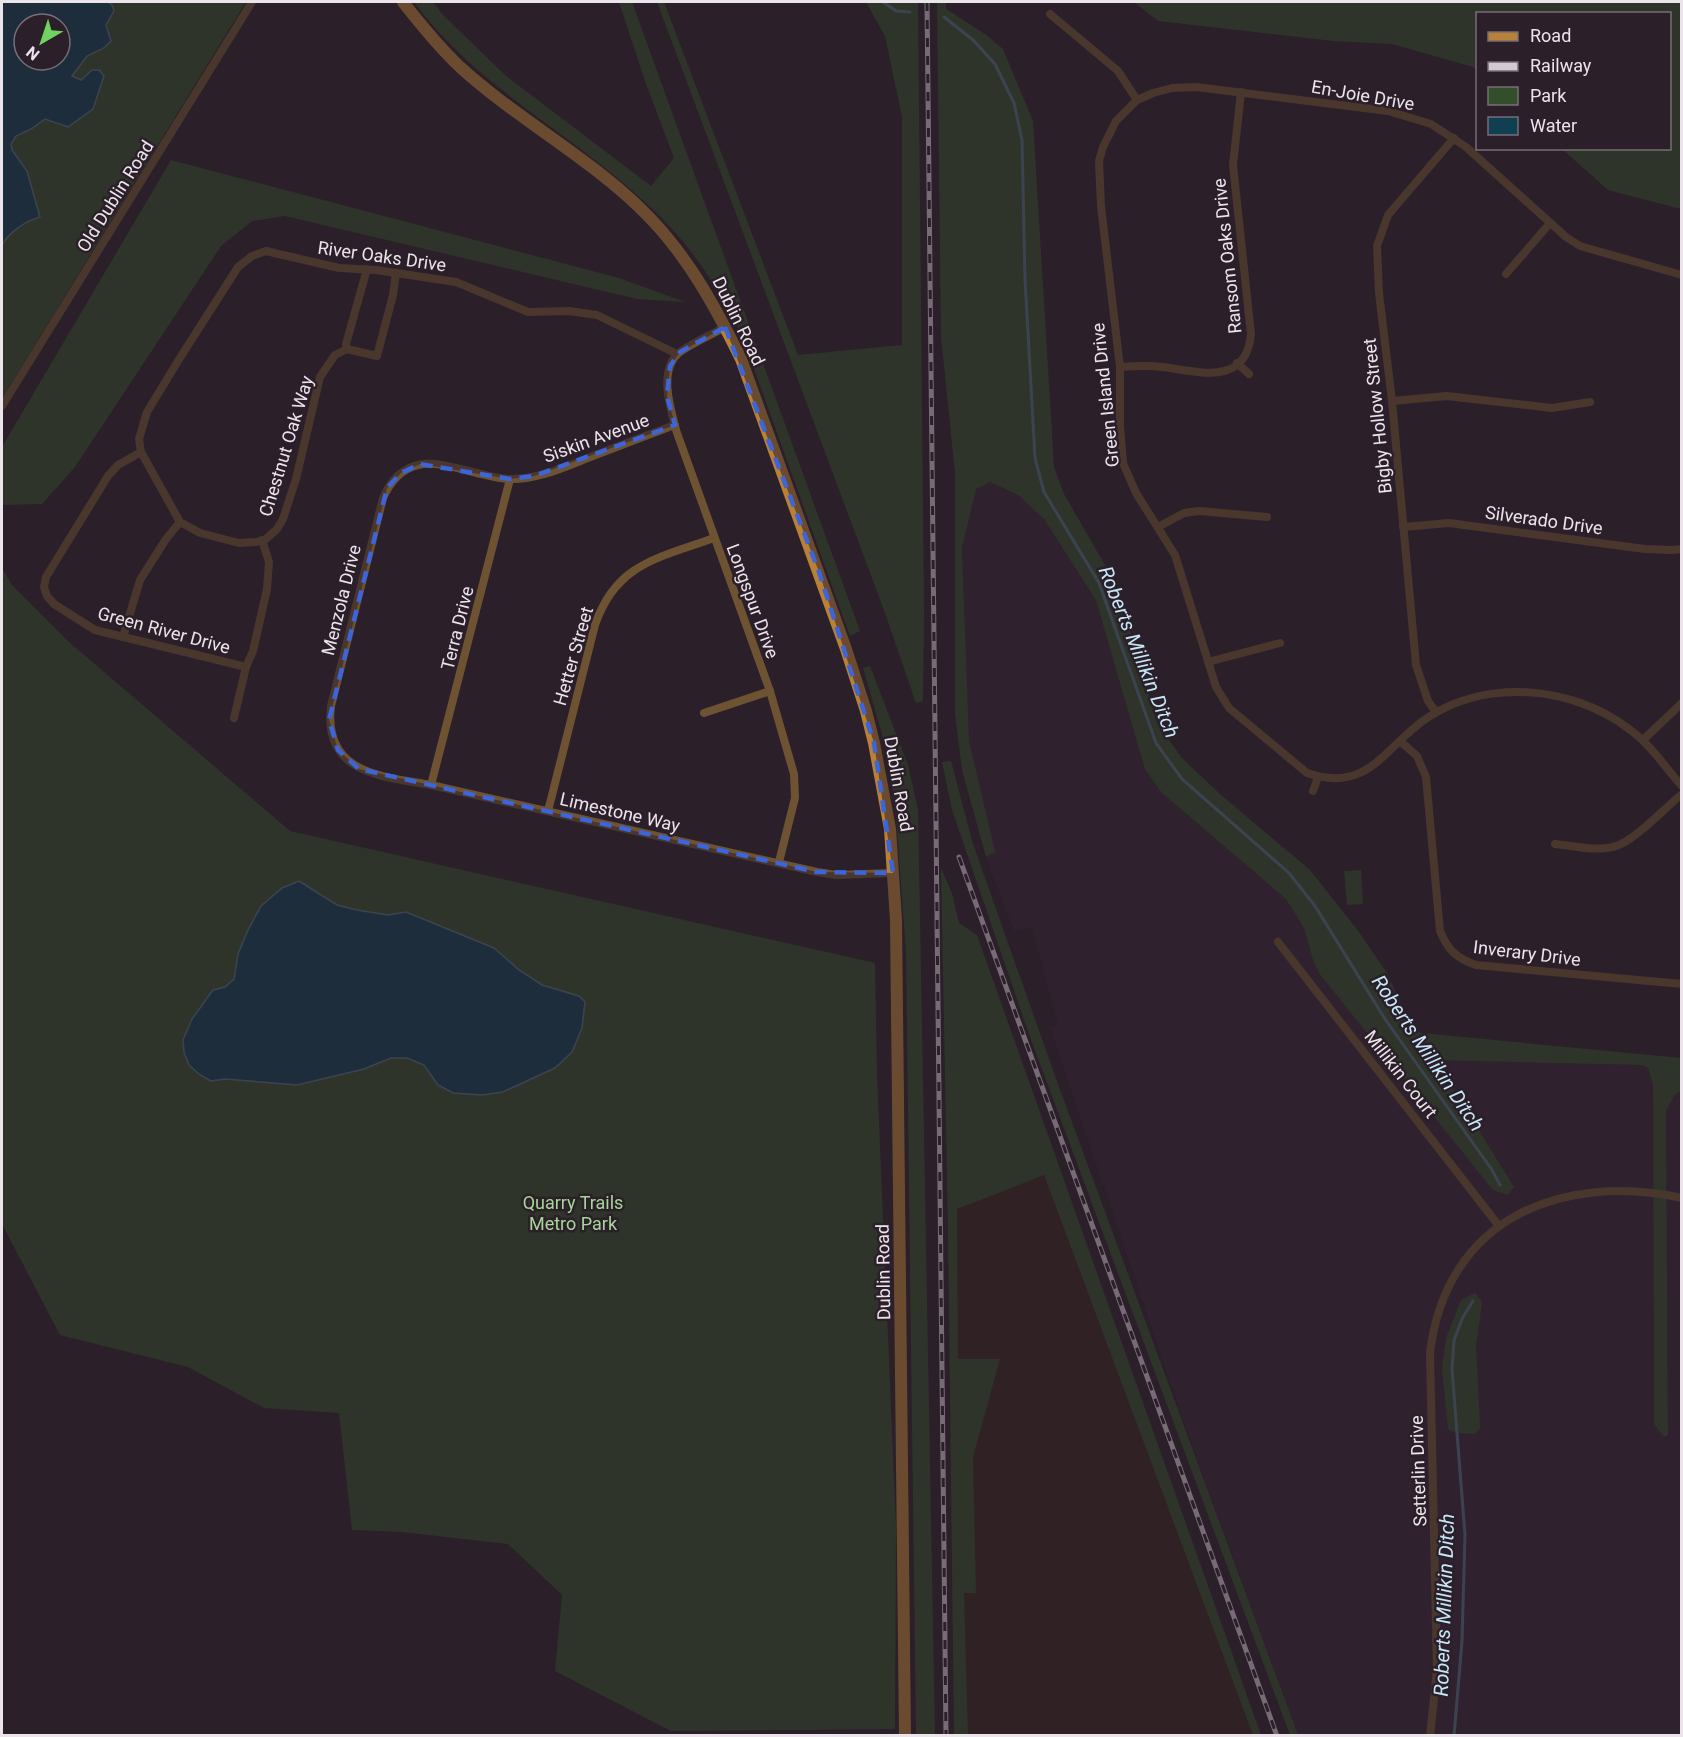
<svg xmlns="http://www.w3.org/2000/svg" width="1683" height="1737" font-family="Roboto,sans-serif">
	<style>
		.built { fill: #362535 }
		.industrial { fill: #37261e }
		.green { fill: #314f29; fill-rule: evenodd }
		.water { fill: #0f3f51; stroke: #51707f; stroke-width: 1.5; fill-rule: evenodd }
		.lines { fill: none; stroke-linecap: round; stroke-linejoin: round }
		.stream { stroke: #51707f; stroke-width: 3 }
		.minor { stroke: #6e5332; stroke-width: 8 }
		.primary { stroke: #b98137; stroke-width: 12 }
		.rail-casing { stroke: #d3cbd2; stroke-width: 5 }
		.rail { stroke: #2b1f2a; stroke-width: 3; stroke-dasharray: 9; stroke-linecap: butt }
		.marked { fill: none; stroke: #3c64db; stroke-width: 4.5; stroke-dasharray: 12 8; stroke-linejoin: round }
		.labels { text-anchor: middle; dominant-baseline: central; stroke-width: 5; stroke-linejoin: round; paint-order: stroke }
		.street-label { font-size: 18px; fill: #ece4eb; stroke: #2b1f2a }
		.park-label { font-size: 18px; fill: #a5d897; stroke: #2b1f2a }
		.water-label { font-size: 20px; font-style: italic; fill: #c6e8f8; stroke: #2b1f2a }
	</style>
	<rect width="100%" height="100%" fill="#2b1f2a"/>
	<!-- built -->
	<polygon class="built" points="990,482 1018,495 1044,519 1096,600 1146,769 1162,793 1286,899 1304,928 1313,960 1514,1187 1434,1060 1643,1065 1648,1068 1653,1084 1654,1424 1665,1437 1668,1435 1666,1111 1674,1096 1681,1090 1681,1735 1298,1735 1181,1414 1050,1027 1058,1025 1032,927 1014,931 986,857 994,851 969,741 962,548 976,489"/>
	<!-- industrial -->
	<polygon class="industrial" points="1044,1175 1253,1735 968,1735 964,1593 976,1592 973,1457 1000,1360 958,1359 957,1208"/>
	<!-- green -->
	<g class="green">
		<path d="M2,2h244l-244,396zM24,24h36v36h-36z"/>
		<path d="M414,2h19l10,13 63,61 145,110 23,-28 -29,-77 -26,-79h13l228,629 -10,5 -106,-295c-24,-52 -54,-98 -97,-137 -75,-71 -171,-117 -233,-202z"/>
		<polygon points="657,2 664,2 798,355 902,345 902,117 885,36 866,2 918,2 924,612 923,701 916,703 885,613"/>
		<polygon points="937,2 946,2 946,9 985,34 1003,49 1033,121 1054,467 1064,494 1117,586 1157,723 1182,758 1220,794 1310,870 1359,932 1387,973 1412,1029 1421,1033 1681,1058 1681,1090 1674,1096 1666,1111 1668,1435 1664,1437 1654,1424 1653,1084 1648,1068 1643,1065 1435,1060 1514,1187 1507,1195 1493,1190 1319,973 1313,960 1304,928 1286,899 1162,793 1145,769 1096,600 1044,519 1018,495 990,482 976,489 962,548 969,741 995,852 986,857 962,770 955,713 955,473 941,336"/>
		<polygon points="1134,2 1681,2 1681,209 1608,190 1562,149 1670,148 1670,14 1478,14 1477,71 1473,67 1392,44 1333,41 1158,21"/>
		<polygon points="171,160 619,278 685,302 637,299 285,216 252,221 221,246 75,467 42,504 2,505 2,447"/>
		<polygon points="2,568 12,585 69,642 290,831 875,963 877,1074 896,1526 895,1729 671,1731 555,1671 562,1595 508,1544 402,1532 352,1530 339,1413 264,1408 188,1367 60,1335 2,1224"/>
		<polygon points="870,666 908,765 918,810 935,1735 916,1735 906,954 896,814 886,748 863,668"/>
		<polygon points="951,761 973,844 1059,1087 1298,1735 1290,1735 1030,1037 952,810 942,762"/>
		<polygon points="941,868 952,893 959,923 977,935 1261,1735 1253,1735 1044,1175 957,1209 958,1359 1000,1359 973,1457 976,1593 964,1593 968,1735 954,1735 948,1230"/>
		<polygon points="1361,870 1363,904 1347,905 1344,871"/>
		<polygon points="1475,1293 1482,1302 1476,1347 1480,1428 1475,1434 1457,1433 1448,1429 1442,1369 1446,1338 1461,1300"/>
	</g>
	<!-- water -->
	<g class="water">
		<path d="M2,2h106l4,3 2,6 -8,14 5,16 -7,7 -17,8 -15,20 9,4 11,-10h7l5,6 -11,33 -25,18 -23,-8 -14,10 -15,7 -5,8 1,6 15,21 13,46c-14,4 -31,15 -38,28zM24,24h36v36h-36z"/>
		<polygon points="299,881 337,905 357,910 388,915 406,912 494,948 519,970 542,985 579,996 585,1002 582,1028 572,1052 555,1068 503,1092 482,1095 453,1093 438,1085 424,1065 407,1058 391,1058 364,1069 297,1085 225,1079 211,1081 200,1075 189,1065 184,1052 183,1040 192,1019 213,990 225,987 234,979 238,954 248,930 261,906 282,888"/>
	</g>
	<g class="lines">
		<!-- stream -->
		<g class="stream">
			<polyline points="883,2 896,11 910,12"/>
			<polyline points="944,17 973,40 995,64 1014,103 1022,140 1025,279 1035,458 1044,492 1099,583 1156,743 1182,779 1289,873 1315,906 1385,1019 1492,1170 1500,1185"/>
			<polyline points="1454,1736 1462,1641 1465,1535 1452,1369 1454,1340 1463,1317 1473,1301"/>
		</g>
		<!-- minor -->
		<g class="minor">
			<polyline points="1050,14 1118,71 1137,100"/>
			<polyline points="367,269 346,344 347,349 377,356 393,295 396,273"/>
			<polyline points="1506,274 1550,223"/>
			<path d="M1682,275l-102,-29 -14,-9 -100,-90 -35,-23 -43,-13 -192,-24 -24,1 -19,5 -16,7 -21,21 -13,26 -4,14 2,45 19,161v59l3,37 13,30 39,62 41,132 13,21 78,65c62,21 77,-26 120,-55 60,-40 146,-32 202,11 21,15 36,38 53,57"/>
			<path d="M725,327c-14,8 -31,15 -45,25 -23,17 -9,59 -3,81l93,258 24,83 1,24 -16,64"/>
			<polyline points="347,349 335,355 320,377 296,479 283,519 277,529 266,539 256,542 239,543 200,533 180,522 141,452 139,439 147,412 178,361 238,267 252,256 266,251 339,268 376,270 456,282 528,312 569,311 597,315 677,354"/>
			<polyline points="1237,363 1249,374"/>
			<path d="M1120,367c13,-1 28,-2 42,0 35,4 84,21 89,-33l-18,-169 8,-73"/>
			<polyline points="1392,401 1447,396 1552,408 1590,402"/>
			<polyline points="2,406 252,2"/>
			<path d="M675,425c-28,10 -55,21 -82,31 -26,10 -55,24 -84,23 -27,-1 -66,-20 -91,-14 -17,4 -28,17 -35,33l-52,208c-8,68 50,70 100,79l386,87 19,3 57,-2"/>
			<polyline points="141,452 118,465 108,476 46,577 44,587 47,596 54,604 95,630 246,667"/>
			<polyline points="1158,527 1184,513 1199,511 1267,517"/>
			<polyline points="1403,527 1449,523 1645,549 1672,550 1682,549"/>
			<polyline points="123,637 140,580 166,539 180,522"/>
			<polyline points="1208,662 1280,643"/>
			<polyline points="1436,712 1428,701 1416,665 1392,401 1379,293 1377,246 1388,215 1454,138"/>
			<polyline points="704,713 770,691"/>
			<polyline points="234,718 246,667 253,651 267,589 269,562 262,540"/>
			<polyline points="1643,740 1682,703"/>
			<path d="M1400,741l17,15 9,21 14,154c8,19 16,27 36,34l206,19"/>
			<polyline points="431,785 510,479"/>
			<polyline points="1313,791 1318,777"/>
			<path d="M548,811l47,-186c21,-62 64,-67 119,-87"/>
			<path d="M1555,844c19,2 43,8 61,2 17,-4 51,-40 66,-52"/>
			<polyline points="1278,942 1499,1226"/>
			<path d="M1430,1736l7,-66 -7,-317c16,-134 130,-181 252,-155"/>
		</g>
		<!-- primary -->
		<path class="primary" d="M403,2c18,23 36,45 57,65 56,51 125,88 180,141 45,43 74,96 101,151l105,290 20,62 8,32 16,86 6,91 9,816"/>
		<defs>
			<g id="rail">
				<polyline points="927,2 946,1736"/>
				<polyline points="959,857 1277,1736"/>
			</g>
		</defs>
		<!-- rail casing -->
		<use href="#rail" class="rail-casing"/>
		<!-- rail -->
		<use href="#rail" class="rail"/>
	</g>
	<!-- marked area -->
	<path d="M0 0H1683V1737H0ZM725,327l94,245 55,171 19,130 -76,-1 -458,-103 -21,-19 -9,-30 58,-232 14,-15 19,-9 90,15 24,-3 141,-51 -8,-29 3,-30 10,-14z" fill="#2b1f2a" fill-opacity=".55" fill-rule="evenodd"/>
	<path class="marked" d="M725,327l94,245 55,171 19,130 -76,-1 -458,-103 -21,-19 -9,-30 58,-232 14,-15 19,-9 90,15 24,-3 141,-51 -8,-29 3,-30 10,-14z"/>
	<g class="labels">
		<!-- street labels -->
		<g class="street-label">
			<text transform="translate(1363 95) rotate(10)">En-Joie Drive</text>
			<text transform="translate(115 196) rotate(-58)">Old Dublin Road</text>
			<text transform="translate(382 256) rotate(8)">River Oaks Drive</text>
			<text transform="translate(1227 256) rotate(-96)">Ransom Oaks Drive</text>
			<text transform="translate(739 321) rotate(64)">Dublin Road</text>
			<text transform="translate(1105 395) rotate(-96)">Green Island Drive</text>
			<text transform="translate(1377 416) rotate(-96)">Bigby Hollow Street</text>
			<text transform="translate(596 438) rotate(-20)">Siskin Avenue</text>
			<text transform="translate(286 446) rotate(-73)">Chestnut Oak Way</text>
			<text transform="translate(1544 520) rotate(8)">Silverado Drive</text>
			<text transform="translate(341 600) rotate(-76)">Menzola Drive</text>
			<text transform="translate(753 601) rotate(70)">Longspur Drive</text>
			<text transform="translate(457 628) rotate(-76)">Terra Drive</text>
			<text transform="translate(164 630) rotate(15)">Green River Drive</text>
			<text transform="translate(573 656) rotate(-74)">Hetter Street</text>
			<text transform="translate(899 784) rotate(80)">Dublin Road</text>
			<text transform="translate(620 812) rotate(13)">Limestone Way</text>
			<text transform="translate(1527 953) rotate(7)">Inverary Drive</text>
			<text transform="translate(1401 1074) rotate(52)">Millikin Court</text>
			<text transform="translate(883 1272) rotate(-91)">Dublin Road</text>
			<text transform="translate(1418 1471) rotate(-92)">Setterlin Drive</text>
		</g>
		<!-- park labels -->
		<g class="park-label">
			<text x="573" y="1202">Quarry Trails<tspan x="573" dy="21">Metro Park</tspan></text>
		</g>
		<!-- water labels -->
		<g class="water-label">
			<text transform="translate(1139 652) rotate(68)">Roberts Millikin Ditch</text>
			<text transform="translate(1428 1053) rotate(56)">Roberts Millikin Ditch</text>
			<text transform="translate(1444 1605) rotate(-88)">Roberts Millikin Ditch</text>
		</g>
	</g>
	<!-- border -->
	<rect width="1683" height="1737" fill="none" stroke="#ece4eb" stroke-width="6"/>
	<!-- legend -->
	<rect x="1476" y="12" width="195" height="138" fill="#2b1f2a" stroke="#786e77" stroke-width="1.5"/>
	<rect x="1488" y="32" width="30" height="9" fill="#b98137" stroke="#786e77" stroke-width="1.5"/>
	<text x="1530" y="42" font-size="18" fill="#ece4eb">Road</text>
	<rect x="1488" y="62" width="30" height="9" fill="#d3cbd2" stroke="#786e77" stroke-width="1.5"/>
	<text x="1530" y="72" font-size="18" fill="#ece4eb">Railway</text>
	<rect x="1488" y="87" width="30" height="18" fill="#314f29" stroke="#786e77" stroke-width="1.5"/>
	<text x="1530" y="102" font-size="18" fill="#ece4eb">Park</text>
	<rect x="1488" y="117" width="30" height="18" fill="#0f3f51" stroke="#786e77" stroke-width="1.5"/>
	<text x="1530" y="132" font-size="18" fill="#ece4eb">Water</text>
	<!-- north arrow -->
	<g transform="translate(42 42) rotate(219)"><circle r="28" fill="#2b1f2a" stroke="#786e77" stroke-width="1.5"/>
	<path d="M0-4.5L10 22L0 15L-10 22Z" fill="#70d35f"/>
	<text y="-9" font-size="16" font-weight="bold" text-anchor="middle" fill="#ece4eb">N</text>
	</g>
</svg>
